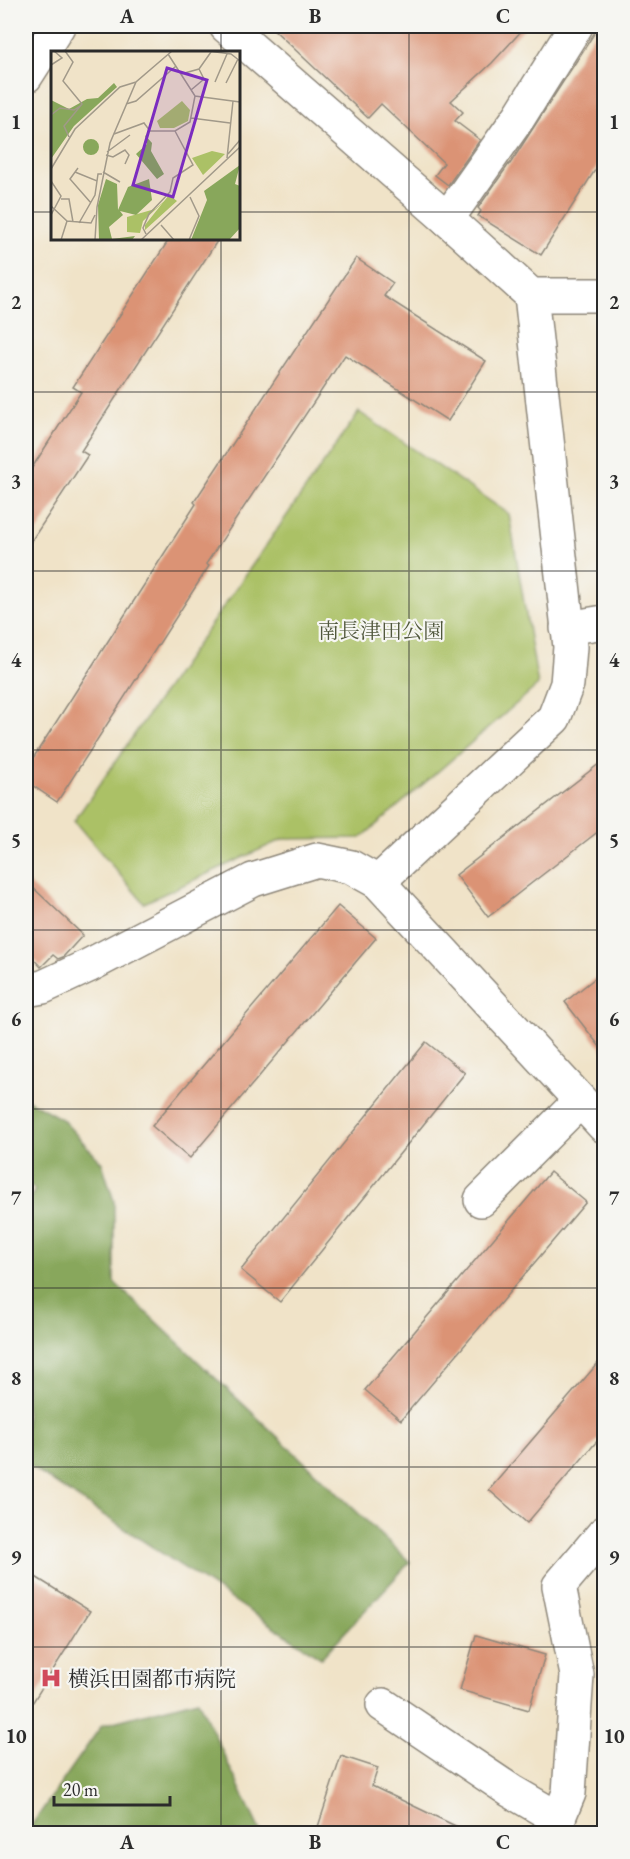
<svg xmlns="http://www.w3.org/2000/svg" width="630" height="1859" font-family="'EB Garamond','Noto Serif JP',serif">
	<style>
		.green { fill: #abc166; stroke: #6b7648; stroke-width: 1.5 }
		.forest { fill: #88a75b; stroke: #5a6943; stroke-width: 1.5 }
		.building { fill: #db9375 }
		.lines { fill: none; stroke-linecap: round; stroke-linejoin: round }
		.minor-casing { stroke: #8e877a; stroke-width: 36 }
		.minor { stroke: #fff; stroke-width: 33 }
		.grid { fill: none; stroke: #2b2b2b; stroke-width: 1.5; stroke-opacity: 0.55 }
		.labels { text-anchor: middle; dominant-baseline: central; stroke-width: 4.5; stroke-linejoin: round; paint-order: stroke }
		.park-label { font-size: 21px; fill: #51583d; stroke: #f6f6f2 }
		.poi-label { font-size: 21px; fill: #2b2b2b; stroke: #f6f6f2; text-anchor: start }
		.inset-road { fill: none; stroke: #a19989; stroke-width: 1.5 }
		.view { fill: #7b2cbf; fill-opacity: 0.15; stroke: #7b2cbf; stroke-width: 3 }
		.inset-edge { fill: none; stroke: #2b2b2b; stroke-width: 3 }
		.neatline { fill: none; stroke: #2b2b2b; stroke-width: 2 }
		.grid-label { font-size: 20px; text-anchor: middle; font-weight: bold; fill: #2b2b2b }
	</style>
	<rect width="100%" height="100%" fill="#f6f6f2"/>
	<filter id="ink" filterUnits="userSpaceOnUse"><feTurbulence type="fractalNoise" baseFrequency=".0167" numOctaves="2"/><feDisplacementMap in="SourceGraphic" scale="12" xChannelSelector="R" yChannelSelector="G"/><feConvolveMatrix kernelMatrix="1 2 1 2 8 2 1 2 1" color-interpolation-filters="sRGB"/></filter>
	<filter id="wash" filterUnits="userSpaceOnUse"><feTurbulence type="fractalNoise" baseFrequency=".008" numOctaves="4" result="noise"/><feDisplacementMap in="SourceGraphic" scale="24" xChannelSelector="R" yChannelSelector="G"/><feGaussianBlur stdDeviation="1.35" result="paint"/><feColorMatrix in="noise" values="0 0 0 0 0 0 0 0 0 0 0 0 0 0 0 0 0 1.4 0 .05"/><feComposite in="paint" operator="in"/></filter>
	<g filter="url(#wash)">
		<rect width="100%" height="100%" fill="#f0e3c8"/>
		<!-- green -->
		<polygon class="green" points="359,412 509,514 538,685 361,838 283,839 144,903 74,821"/>
		<!-- forest -->
		<g class="forest">
			<polygon points="26,1099 62,1119 102,1163 114,1201 114,1282 410,1562 321,1658 26,1464 26,1204 35,1190 26,1181"/>
			<polygon points="198,1700 261,1833 26,1833 102,1725"/>
		</g>
		<g id="blocks">
			<!-- building -->
			<g class="building">
				<polygon points="270,26 526,26 492,63 451,101 463,112 455,121 480,140 448,185 435,175 444,163 381,104 368,118"/>
				<polygon points="599,26 604,26 604,156 541,255 478,216 481,211 478,208 509,164 510,164"/>
				<polygon points="170,238 219,238 81,451 88,455 26,549 26,477 81,392 73,387"/>
				<polygon points="356,258 393,283 384,296 486,361 448,421 345,355 206,564 209,566 57,802 26,781 26,769 196,504 194,502"/>
				<polygon points="604,760 604,827 488,917 456,875"/>
				<polygon points="26,881 83,935 63,957 58,959 53,955 41,967 26,951"/>
				<polygon points="338,906 376,938 190,1158 152,1126"/>
				<polygon points="604,971 604,1052 565,1002"/>
				<polygon points="426,1042 465,1073 280,1302 241,1270"/>
				<polygon points="550,1172 586,1202 401,1420 365,1390"/>
				<polygon points="604,1356 604,1433 527,1523 489,1490"/>
				<polygon points="26,1571 90,1611 26,1713"/>
				<polygon points="476,1635 545,1655 529,1710 460,1690"/>
				<polygon points="341,1756 378,1768 372,1786 470,1833 316,1833"/>
			</g>
		</g>
	</g>
	<g filter="url(#ink)">
		<use href="#blocks" fill-opacity="0" stroke="#8e877a" stroke-width="1.5"/>
		<g class="lines">
			<defs>
				<g id="minor">
					<polyline points="226,26 447,219 531,295 604,295"/>
					<polyline points="26,76 58,26"/>
					<polyline points="447,219 519,117 576,26"/>
					<polyline points="567,628 604,622"/>
					<polyline points="378,882 554,718 567,684 570,647 531,295"/>
					<polyline points="26,990 43,987 88,966 253,880 317,860 351,867 378,882 604,1126"/>
					<polyline points="481,1200 580,1101"/>
					<polyline points="383,1705 511,1791 559,1819"/>
					<polyline points="552,1834 569,1793 577,1675 559,1586 604,1533"/>
				</g>
			</defs>
			<!-- minor casing -->
			<use href="#minor" class="minor-casing"/>
			<!-- minor -->
			<use href="#minor" class="minor"/>
		</g>
	</g>
	<!-- grid -->
	<path class="grid" d="M221,26v26M409,26v1808M26,212h26M238,212h366M221,238v1596M26,392h578M26,571h578M26,750h578M26,930h578M26,1109h578M26,1288h578M26,1467h578M26,1647h578"/>
	<!-- icons -->
	<defs>
		<symbol id="hospital-bare" viewBox="-9 -9 18 18"><path d="M-5-5h3v3.5h4V-5h3V5h-3V1.5h-4V5h-3Z" fill="#d1495b" stroke="#f6f6f2" stroke-width="2.5" paint-order="stroke"/></symbol>
	</defs>
	<g fill-rule="evenodd">
		<use href="#hospital-bare" x="36" y="1663" width="30" height="30"/>
	</g>
	<g class="labels">
		<!-- park labels -->
		<g class="park-label">
			<text x="381" y="630">南長津田公園</text>
		</g>
		<!-- poi labels -->
		<g class="poi-label">
			<text x="68" y="1678">横浜田園都市病院</text>
		</g>
	</g>
	<!-- overview -->
	<g transform="translate(51 51)">
		<rect width="189" height="189" fill="#f0e3c8"/>
		<path d="M131,50l8,9 -2,11 -14,7h-14l-3,-7zM161,100l13,3 -22,21 -11,-17zM118,144l8,6 -32,29v-5zM117,147l-25,23 -3,12 -13,-1v-15l28,-8z" fill="#abc166"/>
		<path d="M63,32l3,4 -43,39 -23,33v-59l18,9 18,-10 11,-1zM94,84l7,8 -1,8 13,23 -7,5 -21,-25 11,-10zM32 96a8 8 0 1 1 16 0a8 8 0 1 1-16 0ZM189,114l-5,19 5,2v42l-11,12h-38l16,-40 -3,-9zM55,128l11,5 1,26 10,-23 21,-8 3,21 -16,15 -16,-4 3,4 -14,12 3,12 23,-3 -3,4h-33l-1,-35z" fill="#88a75b"/>
		<path class="inset-road" d="M14,0l8,11 -10,19 19,23 -18,22 5,11M157,0l23,3 9,7M117,3l27,42 45,6M0,14l11,-7 -8,-7M130,23l18,-5 12,-17M164,31l12,-28M175,32l12,-24M140,39l13,-11 -5,-10M75,53l10,-3 40,-35M0,64l9,-7 14,2 6,-4M140,67l39,5M63,83l30,-11 6,8h25l15,-9 5,-26M56,101l23,-17M177,103l12,-14M55,104l7,2 12,-7 4,5 -4,9M176,107l6,-57M27,117l-8,11 21,24M0,118l24,-40 45,-42 16,-5M24,121l22,9 1,-7h4M52,121l17,10M0,130l10,15 -10,19M10,148h8l4,23M0,155l16,15 24,2 4,-8M28,172l16,-28 2,-14M110,174l13,15M95,183l-3,-6 6,-14 21,-22 3,-14 20,-13 -18,-34M10,189l6,-19M44,189l2,-33 13,-64 26,-61 36,-31M90,189l99,-93M138,189l10,-24 -9,-19"/>
		<path class="view" d="M116,17l40,12 -34,117 -40,-12z"/>
		<rect width="189" height="189" class="inset-edge"/>
	</g>
	<!-- margin -->
	<rect width="630" height="1859" fill="none" stroke="#f6f6f2" stroke-width="66"/>
	<!-- scale -->
	<path d="M54 1796v9h116v-9" fill="none" stroke="#2b2b2b" stroke-width="3"/>
	<text x="63" y="1796" font-size="18" fill="#2b2b2b" stroke="#f6f6f2" stroke-width="4.5" paint-order="stroke">20 m</text>
	<rect x="33" y="33" width="564" height="1793" class="neatline"/>
	<g class="grid-label">
		<text x="127" y="23">A</text>
		<text x="315" y="23">B</text>
		<text x="503" y="23">C</text>
		<text x="16" y="129">1</text>
		<text x="614" y="129">1</text>
		<text x="16" y="309">2</text>
		<text x="614" y="309">2</text>
		<text x="16" y="488">3</text>
		<text x="614" y="488">3</text>
		<text x="16" y="667">4</text>
		<text x="614" y="667">4</text>
		<text x="16" y="847">5</text>
		<text x="614" y="847">5</text>
		<text x="16" y="1026">6</text>
		<text x="614" y="1026">6</text>
		<text x="16" y="1205">7</text>
		<text x="614" y="1205">7</text>
		<text x="16" y="1385">8</text>
		<text x="614" y="1385">8</text>
		<text x="16" y="1564">9</text>
		<text x="614" y="1564">9</text>
		<text x="16" y="1743">10</text>
		<text x="614" y="1743">10</text>
		<text x="127" y="1849">A</text>
		<text x="315" y="1849">B</text>
		<text x="503" y="1849">C</text>
	</g>
</svg>
